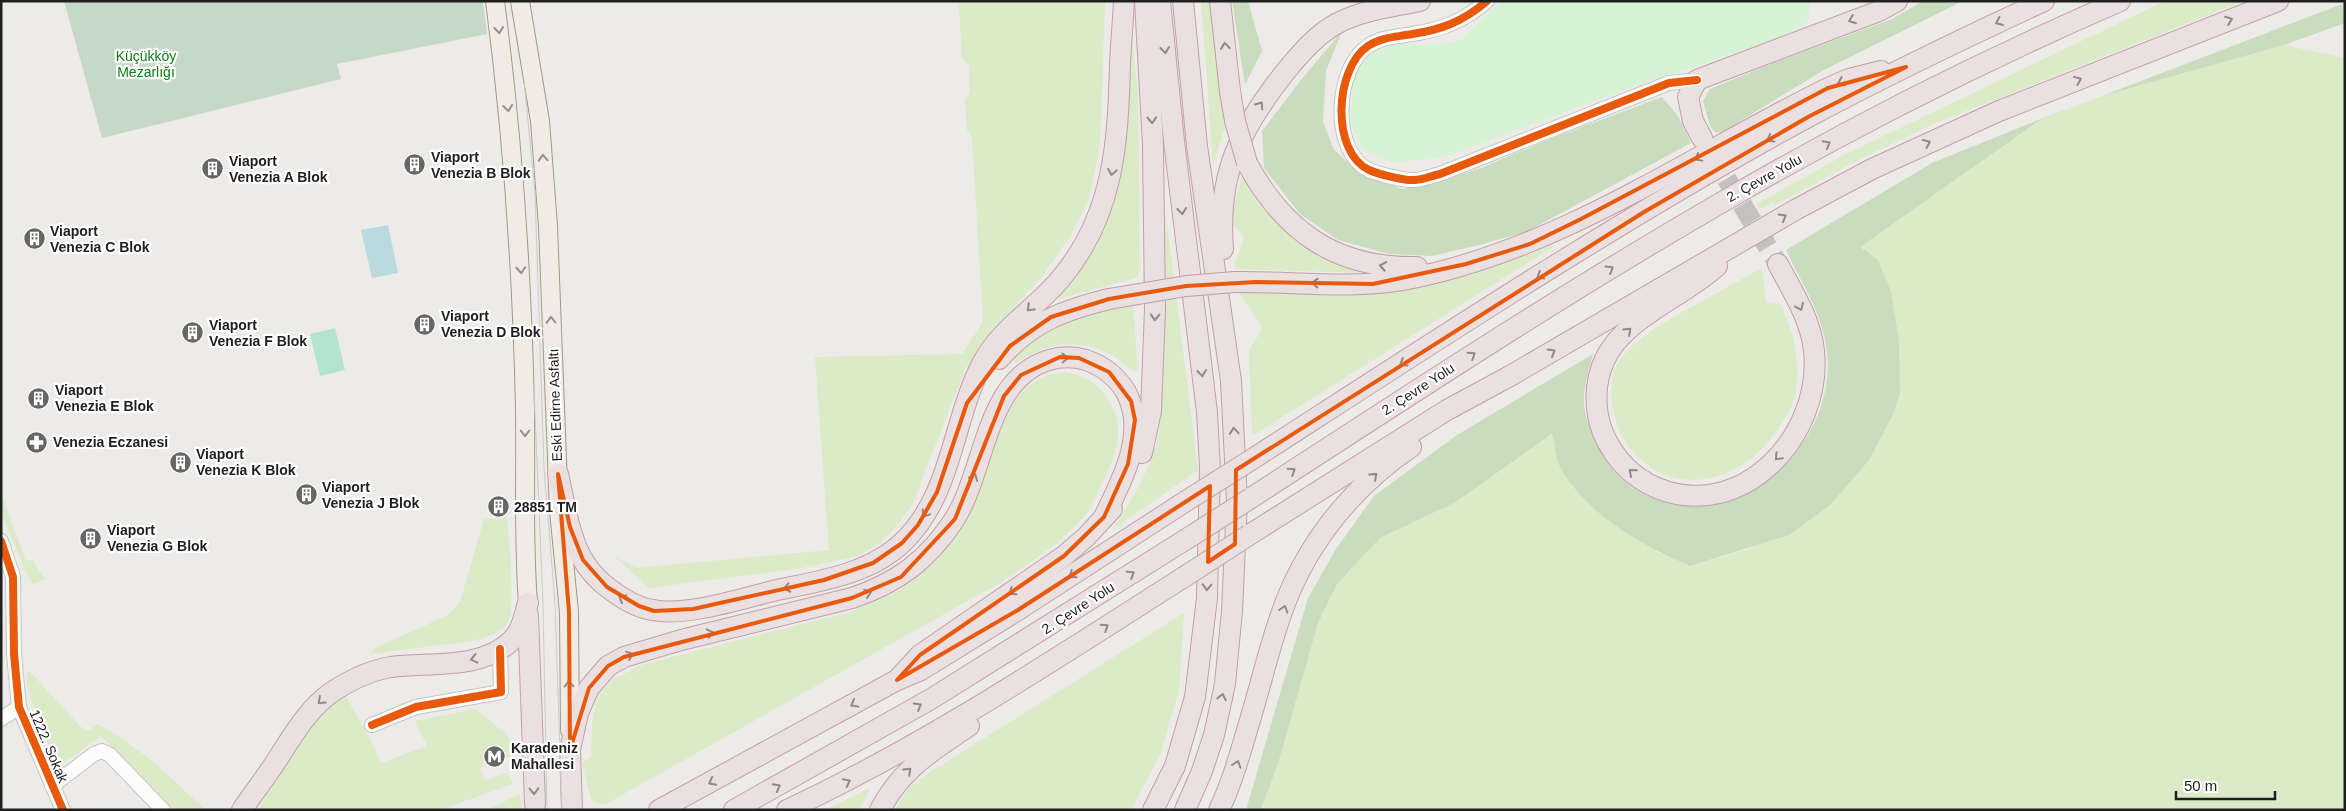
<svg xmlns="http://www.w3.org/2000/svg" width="2346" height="811" font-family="Arial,sans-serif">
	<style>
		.grass { fill: #dbeac7 }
		.forest { fill: #c9dcbd }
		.cemetery { fill: #c6d8c6 }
		.park { fill: #d6f3d5 }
		.pitch { fill: #b3e4ce }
		.water { fill: #bbdae0 }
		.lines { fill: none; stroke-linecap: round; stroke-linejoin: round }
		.highway-tunnel { stroke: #c4c2c0; stroke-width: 20; stroke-dasharray: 20 10; stroke-linecap: butt }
		.minor-casing { stroke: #c6c5c4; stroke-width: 16 }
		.major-casing { stroke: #a49884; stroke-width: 20 }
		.highway-casing { stroke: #c39faa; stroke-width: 22 }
		.minor { stroke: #fcfcfc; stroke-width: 14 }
		.major { stroke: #f0ebe5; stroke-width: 18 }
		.highway { stroke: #eadfe1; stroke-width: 20 }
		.tram { stroke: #cbcbca; stroke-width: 1 }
		.highway-bridge-casing { stroke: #c39faa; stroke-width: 22; stroke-linecap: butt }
		.highway-bridge { stroke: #eadfe1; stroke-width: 20 }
		.cycleway-casing { stroke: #fff; stroke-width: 11 }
		.cycleway { stroke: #e8590c; stroke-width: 8 }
		.oneway { stroke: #8f898a }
		.oneway2 { stroke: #928f8c }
		.marked { fill: none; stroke: #e8590c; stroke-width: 4; stroke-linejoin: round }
		.labels { text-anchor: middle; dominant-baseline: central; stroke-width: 4.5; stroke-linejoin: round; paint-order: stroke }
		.park-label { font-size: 14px; fill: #0c7e12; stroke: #fff }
		.poi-label { font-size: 14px; font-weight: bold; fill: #1f1f1f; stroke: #fff; text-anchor: start }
		.street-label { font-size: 14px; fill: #1f1f1f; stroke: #fff }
	</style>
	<rect width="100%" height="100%" fill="#edebe8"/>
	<!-- grass -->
	<g class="grass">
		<polygon points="962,1 1105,1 1100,146 1089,199 1069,238 1043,275 1002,321 965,369 913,503 901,521 881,542 858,556 802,568 649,588 613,555 636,568 829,550 815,357 962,354 983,322 972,138 967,130 965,100 970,93 969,65 962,58 959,6"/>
		<polygon points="1201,1 1210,1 1225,127 1213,165"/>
		<polygon points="2165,1 2244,1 1931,125 1851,164 1775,205 1773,202 1762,208 1758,207 1757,204 1760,202 1844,155"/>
		<path d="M1131,28l7,67 2,175 -3,8 -87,23c82,-65 78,-179 81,-273z"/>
		<polygon points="2284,45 2345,58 2345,810 1261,810 1278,764 1318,623 1337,584 1380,538 1456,502 1553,434 1559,466 1658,552 1690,566 1746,550 1830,505 1859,247 2043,118 2102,96"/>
		<polygon points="1242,176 1259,205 1297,242 1360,273 1236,269 1235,264 1244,237 1233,224 1233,209"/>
		<path d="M1164,223h3l31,247 -86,60c21,-31 38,-60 47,-96z"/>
		<polygon points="1552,245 1553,247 1252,436 1249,350 1263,328 1238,291 1416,285 1471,275"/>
		<path d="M1762,268l4,35 14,1c15,29 22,63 14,95 -3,11 -10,21 -16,30 -30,47 -93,71 -138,30 -13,-12 -22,-27 -26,-45 -4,-19 -6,-41 8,-57 19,-23 45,-36 70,-50 23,-13 46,-26 70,-39z"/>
		<path d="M1133,305l5,66c-10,0 -15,-9 -23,-14 -34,-20 -68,-15 -99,6l-5,-4c39,-35 70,-46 122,-54z"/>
		<path d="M1064,372c18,3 30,8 41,23 24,31 11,61 -5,92 -4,9 -8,20 -14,27 -23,28 -54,47 -83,67l-397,223 -11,-1 -4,-4 -9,-36 9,-6 1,-33 5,-25 14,-19 33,-16 206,-52 41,-17 22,-14 20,-18 24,-31 39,-94 19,-37 14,-16 18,-10z"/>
		<polygon points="1,494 26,561 32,560 45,579 34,584 29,580 1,512"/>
		<path d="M507,518c2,18 9,93 0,106 -7,10 -23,14 -35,17l-101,13 2,-5 75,-34 12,-13 24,-83z"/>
		<polygon points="1184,613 1179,691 1160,755 1131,810 894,810 910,787 927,774"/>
		<path d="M29,671l54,58 5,2 10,-7 25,15 28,21 55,50h-32l-73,-74 -40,29c-20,-31 -30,-55 -35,-92z"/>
		<path d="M345,695l26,46 10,22 46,-17 -12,-25 61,-12 31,26 9,19 -36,14 5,13 22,-9 6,12 -73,26h-182c23,-38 49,-93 87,-115z"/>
		<polygon points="870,788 860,810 825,810"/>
		<polygon points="520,794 522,810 487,810"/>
	</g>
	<!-- forest -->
	<g class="forest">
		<polygon points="1232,1 1248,1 1262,51 1245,85"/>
		<polygon points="1923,1 1963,1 1822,71 1724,131 1716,133 1710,126 1703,101 1710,89 1778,61 1892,19"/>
		<polygon points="2345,3 2345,23 2284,45 2102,96"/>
		<polygon points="1342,31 1326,71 1323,122 1334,150 1363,176 1403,189 1436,183 1481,168 1550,139 1662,97 1678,116 1691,143 1526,232 1479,245 1432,256 1389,254 1338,240 1300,214 1264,168 1262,131 1301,80"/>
		<path d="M2043,118l-183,129 17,12 14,32 8,51 1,52 -7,20 -24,46 -39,45 -41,30 -99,31c-50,-22 -102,-50 -130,-99 -5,-9 -4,-23 -8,-33l-96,68 -76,36 -43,46 -19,39 -40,141 -17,45 -15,1 62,-212 28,-49 38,-53 83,-61 136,-81c-3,13 -8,27 -9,41 -1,20 7,39 17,57 11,21 28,37 51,46 89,37 186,-57 175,-147 -4,-36 -26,-69 -41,-101l146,-87z"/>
	</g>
	<!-- cemetery -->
	<polygon class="cemetery" points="64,1 483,1 487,34 337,64 341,79 102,138"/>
	<!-- park -->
	<polygon class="park" points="1502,1 1810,1 1808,22 1772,42 1642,83 1445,157 1394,163 1363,150 1350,123 1354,77 1370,54 1396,44 1433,45 1460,40"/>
	<!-- pitch -->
	<polygon class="pitch" points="335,328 345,370 320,376 310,334"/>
	<!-- water -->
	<polygon class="water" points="388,225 398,273 372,278 361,230"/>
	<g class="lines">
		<!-- highway-tunnel -->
		<polyline class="highway-tunnel" points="1711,153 1778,264"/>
		<defs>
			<g id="minor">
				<path d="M1487,1c-23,20 -46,29 -75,33 -15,3 -31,3 -44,12 -33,22 -38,105 1,124 9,4 36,11 45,10 8,0 17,-4 26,-6l229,-91 28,-3"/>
				<polyline points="1,541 13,577 14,654 19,707 63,810"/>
				<polyline points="1,719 19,707"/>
				<polyline points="372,725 416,707 501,692 500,649"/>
				<polyline points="52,786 94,754 102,751 110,755 163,810"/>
			</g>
			<g id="major">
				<path d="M495,1c18,137 27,270 30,408 1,65 -2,130 3,194"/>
				<polyline points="520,1 540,121 548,226 559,511 569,612 570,730"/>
			</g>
			<g id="highway">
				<polyline points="1183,1 1197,146 1231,381 1237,501 1232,611 1225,684 1214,735 1202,771 1185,810"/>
				<polyline points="1220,1 1230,91"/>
				<polyline points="1702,138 1693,121 1688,97 1697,80 1879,11 1897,1"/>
				<path d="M1247,163c37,69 90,106 170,104"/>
				<path d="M1223,249c-6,-76 17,-120 63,-178 14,-17 30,-36 50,-47 26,-14 55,-17 84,-23"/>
				<path d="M1717,266c-34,31 -93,52 -112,93 -11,23 -11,51 -2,74 11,25 28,44 54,55 86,35 166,-54 157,-137 -3,-32 -22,-60 -36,-87"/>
				<path d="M1234,282c58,-1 118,8 174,-3 153,-30 282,-123 420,-191l21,-9 32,-8"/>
				<path d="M999,359c32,-37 65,-49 110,-60"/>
				<polyline points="1142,453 1151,411 1155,309 1153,145 1145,1"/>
				<path d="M1251,460c183,-118 366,-239 557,-343 77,-41 156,-79 236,-116"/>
				<path d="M558,474c6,26 10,56 22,81 7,13 18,26 31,35 12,9 27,18 42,20 33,7 90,-12 124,-20 43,-9 93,-16 126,-48 50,-48 49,-122 80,-180 19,-35 55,-55 79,-85 52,-63 56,-134 58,-213 1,-21 3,-42 4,-63"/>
				<path d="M1251,498c160,-104 321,-210 487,-305 123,-71 251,-135 382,-192"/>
				<polyline points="1249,535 1447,410 1510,376 1795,210 1872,169 1999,111 2278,1"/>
				<polyline points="528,615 535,804"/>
				<polyline points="897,680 920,655 1064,556 1086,537 1112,509"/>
				<path d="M242,810c10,-15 21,-29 31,-44 18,-27 34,-58 62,-76 16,-10 37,-20 56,-23 39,-5 90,3 120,-26 11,-10 13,-25 17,-38"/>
				<path d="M572,810l-2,-60 8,-37 11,-25 19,-22 16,-9 57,-17 171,-42c45,-15 76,-38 102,-78 32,-50 31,-141 95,-160 13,-4 24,-4 37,0 17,6 31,17 40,32 22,41 -4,88 -22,125"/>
				<polyline points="659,810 897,680 921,670 1018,610 1186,501"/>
				<polyline points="734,810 931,699 1185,540"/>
				<path d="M787,810c139,-65 268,-151 397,-233"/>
				<path d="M880,810c21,-41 52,-59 89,-84"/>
				<polyline points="1153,810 1175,766 1195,697 1207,598 1210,468 1207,412 1174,141 1160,1"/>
				<path d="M1219,810c14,-29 22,-60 31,-90 12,-39 21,-81 36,-119 25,-63 69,-116 125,-154"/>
			</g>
		</defs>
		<!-- minor casing -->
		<use href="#minor" class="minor-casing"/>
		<!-- major casing -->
		<use href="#major" class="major-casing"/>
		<!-- highway casing -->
		<use href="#highway" class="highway-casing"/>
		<!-- minor -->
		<use href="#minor" class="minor"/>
		<!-- major -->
		<use href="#major" class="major"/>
		<!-- highway -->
		<use href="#highway" class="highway"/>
		<!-- tram -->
		<g class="tram">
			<polyline points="524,80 535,193 544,468 555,603 562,810"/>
			<polyline points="534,390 543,603 547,810"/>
		</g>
		<defs>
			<g id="highway-bridge">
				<polyline points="1230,91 1235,121 1247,163"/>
				<polyline points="1109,299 1186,286 1234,282"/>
				<polyline points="1186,501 1251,460"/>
				<polyline points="1185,540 1251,498"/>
				<polyline points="1184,577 1249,535"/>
			</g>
		</defs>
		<!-- highway-bridge casing -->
		<use href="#highway-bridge" class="highway-bridge-casing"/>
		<!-- highway-bridge -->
		<use href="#highway-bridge" class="highway-bridge"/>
		<defs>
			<g id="cycleway">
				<path d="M1487,1c-23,20 -46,29 -75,33 -15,3 -31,3 -44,12 -33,22 -38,105 1,124 9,4 36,11 45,10 8,0 17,-4 26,-6l229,-91 28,-3"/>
				<polyline points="1,541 13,577 14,654 19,707 63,810"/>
				<polyline points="372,725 416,707 501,692 500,649"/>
			</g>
		</defs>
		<!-- cycleway casing -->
		<use href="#cycleway" class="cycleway-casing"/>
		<!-- cycleway -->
		<use href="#cycleway" class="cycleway"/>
	</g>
	<!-- one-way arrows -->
	<defs><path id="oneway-chevron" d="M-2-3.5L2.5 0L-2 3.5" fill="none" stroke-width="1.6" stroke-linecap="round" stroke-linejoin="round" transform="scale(1.25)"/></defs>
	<g class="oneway">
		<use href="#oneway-chevron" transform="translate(1852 20) rotate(160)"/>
		<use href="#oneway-chevron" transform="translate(2229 20) rotate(-21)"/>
		<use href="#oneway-chevron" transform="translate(1999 22) rotate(155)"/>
		<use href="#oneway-chevron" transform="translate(1225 46) rotate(-96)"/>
		<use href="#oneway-chevron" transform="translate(1165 50) rotate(84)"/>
		<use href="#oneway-chevron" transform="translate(2078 80) rotate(-22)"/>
		<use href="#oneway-chevron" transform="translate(1841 82) rotate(158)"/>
		<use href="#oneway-chevron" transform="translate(1260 105) rotate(-55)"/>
		<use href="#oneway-chevron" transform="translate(1152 120) rotate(87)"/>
		<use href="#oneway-chevron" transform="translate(1770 139) rotate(151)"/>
		<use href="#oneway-chevron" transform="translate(1927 143) rotate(-25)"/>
		<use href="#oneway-chevron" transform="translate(1827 144) rotate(-28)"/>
		<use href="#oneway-chevron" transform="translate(1698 158) rotate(151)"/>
		<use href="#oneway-chevron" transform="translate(1112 172) rotate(100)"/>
		<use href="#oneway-chevron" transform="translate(1182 211) rotate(83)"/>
		<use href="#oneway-chevron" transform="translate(1783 217) rotate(-30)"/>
		<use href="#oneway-chevron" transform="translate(1383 266) rotate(-170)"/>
		<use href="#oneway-chevron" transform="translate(1610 269) rotate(-32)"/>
		<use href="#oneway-chevron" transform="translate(1540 276) rotate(148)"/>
		<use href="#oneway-chevron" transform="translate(1315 283) rotate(-178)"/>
		<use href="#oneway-chevron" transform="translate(1800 307) rotate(65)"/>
		<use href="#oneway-chevron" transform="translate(1030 308) rotate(136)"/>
		<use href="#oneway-chevron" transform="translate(1155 317) rotate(91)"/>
		<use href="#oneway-chevron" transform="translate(1628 331) rotate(-43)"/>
		<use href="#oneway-chevron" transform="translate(1552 352) rotate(-30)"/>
		<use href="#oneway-chevron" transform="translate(1472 355) rotate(-33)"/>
		<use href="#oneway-chevron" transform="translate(1065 358) rotate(-1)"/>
		<use href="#oneway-chevron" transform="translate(1403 363) rotate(148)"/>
		<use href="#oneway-chevron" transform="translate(1202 373) rotate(83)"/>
		<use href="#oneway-chevron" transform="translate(1234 431) rotate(-94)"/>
		<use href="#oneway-chevron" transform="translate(1778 457) rotate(133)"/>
		<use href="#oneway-chevron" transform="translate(1292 471) rotate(-33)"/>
		<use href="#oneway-chevron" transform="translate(1632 472) rotate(-140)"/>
		<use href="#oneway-chevron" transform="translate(1374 476) rotate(-42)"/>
		<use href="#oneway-chevron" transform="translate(974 477) rotate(-68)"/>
		<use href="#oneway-chevron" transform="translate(925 514) rotate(124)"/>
		<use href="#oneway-chevron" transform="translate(1131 574) rotate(-33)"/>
		<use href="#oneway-chevron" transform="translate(1072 575) rotate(147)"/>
		<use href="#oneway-chevron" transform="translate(1207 587) rotate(92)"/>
		<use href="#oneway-chevron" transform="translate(787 588) rotate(168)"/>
		<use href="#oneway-chevron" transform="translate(1012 592) rotate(146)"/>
		<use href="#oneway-chevron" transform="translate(868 593) rotate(-19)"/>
		<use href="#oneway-chevron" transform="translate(622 598) rotate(-150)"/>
		<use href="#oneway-chevron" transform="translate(1284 609) rotate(-72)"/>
		<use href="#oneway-chevron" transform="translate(1105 627) rotate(-33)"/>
		<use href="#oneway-chevron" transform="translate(710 633) rotate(-13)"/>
		<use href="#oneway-chevron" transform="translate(630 655) rotate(-20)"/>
		<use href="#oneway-chevron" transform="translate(474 659) rotate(167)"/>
		<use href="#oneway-chevron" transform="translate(1222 697) rotate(-78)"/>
		<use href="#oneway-chevron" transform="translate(321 701) rotate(138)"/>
		<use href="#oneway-chevron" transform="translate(854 704) rotate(151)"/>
		<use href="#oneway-chevron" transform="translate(918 706) rotate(-30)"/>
		<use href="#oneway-chevron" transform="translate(1237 764) rotate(-72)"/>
		<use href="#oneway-chevron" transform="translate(908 771) rotate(-44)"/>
		<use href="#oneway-chevron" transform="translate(712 782) rotate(152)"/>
		<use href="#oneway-chevron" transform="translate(847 782) rotate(-26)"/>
		<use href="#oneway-chevron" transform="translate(777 787) rotate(-28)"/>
		<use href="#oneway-chevron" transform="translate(534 791) rotate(89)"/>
	</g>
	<g class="oneway2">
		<use href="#oneway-chevron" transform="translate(499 30) rotate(83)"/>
		<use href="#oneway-chevron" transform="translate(508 108) rotate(83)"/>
		<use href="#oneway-chevron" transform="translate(543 158) rotate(-94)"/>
		<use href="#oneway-chevron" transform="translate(521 270) rotate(87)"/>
		<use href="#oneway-chevron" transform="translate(551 320) rotate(-92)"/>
		<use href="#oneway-chevron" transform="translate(525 433) rotate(90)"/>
		<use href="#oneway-chevron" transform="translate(569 684) rotate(-92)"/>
	</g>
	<!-- marked area -->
	<path class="marked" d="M1906,67l-98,50 -164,95 -408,258 -1,74 -27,18 2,-76 -192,124 -121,70 23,-25 144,-99 40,-39 24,-53 7,-44 -4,-19 -22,-29 -30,-14 -19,-1 -39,18 -17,21 -49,123 -54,58 -49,21 -228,59 -16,9 -19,22 -19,62 -1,-138 -11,-138 12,53 13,33 24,27 32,19 15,5 39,-2 131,-29 49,-17 29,-20 16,-18 19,-33 30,-89 43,-57 41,-29 58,-18 77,-13 70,-4 117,2 93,-20 64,-20 51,-25 247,-131z"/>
	<!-- icons -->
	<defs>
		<symbol id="building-disc" viewBox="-11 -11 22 22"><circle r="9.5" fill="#676665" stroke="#fff"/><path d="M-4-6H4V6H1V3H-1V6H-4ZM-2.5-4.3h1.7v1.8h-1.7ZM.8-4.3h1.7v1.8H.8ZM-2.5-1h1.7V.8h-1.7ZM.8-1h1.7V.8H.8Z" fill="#fff"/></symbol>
		<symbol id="pharmacy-disc" viewBox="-11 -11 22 22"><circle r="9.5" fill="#676665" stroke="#fff"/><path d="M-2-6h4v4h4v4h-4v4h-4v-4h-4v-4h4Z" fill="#fff"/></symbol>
		<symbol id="metro-disc" viewBox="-11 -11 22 22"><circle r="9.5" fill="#676665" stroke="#fff"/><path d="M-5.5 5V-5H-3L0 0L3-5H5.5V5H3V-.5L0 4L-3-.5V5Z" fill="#fff"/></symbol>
	</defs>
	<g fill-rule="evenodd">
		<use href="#building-disc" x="402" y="152" width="25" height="25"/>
		<use href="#building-disc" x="200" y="156" width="25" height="25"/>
		<use href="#building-disc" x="22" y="226" width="25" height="25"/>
		<use href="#building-disc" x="412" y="312" width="25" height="25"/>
		<use href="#building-disc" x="180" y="320" width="25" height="25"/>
		<use href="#building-disc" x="26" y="386" width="25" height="25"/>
		<use href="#pharmacy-disc" x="24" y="430" width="25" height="25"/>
		<use href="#building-disc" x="168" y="450" width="25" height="25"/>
		<use href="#building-disc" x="294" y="482" width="25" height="25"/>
		<use href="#building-disc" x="486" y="494" width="25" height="25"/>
		<use href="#building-disc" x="78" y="526" width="25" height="25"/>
		<use href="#metro-disc" x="482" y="744" width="25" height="25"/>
	</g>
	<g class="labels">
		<!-- park labels -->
		<g class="park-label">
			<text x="146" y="56">Küçükköy<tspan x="146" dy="16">Mezarlığı</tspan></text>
		</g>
		<!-- poi labels -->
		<g class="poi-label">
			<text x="431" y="157">Viaport<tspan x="431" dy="16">Venezia B Blok</tspan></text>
			<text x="229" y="161">Viaport<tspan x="229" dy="16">Venezia A Blok</tspan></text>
			<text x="50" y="231">Viaport<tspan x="50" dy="16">Venezia C Blok</tspan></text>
			<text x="441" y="316">Viaport<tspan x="441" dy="16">Venezia D Blok</tspan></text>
			<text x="209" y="325">Viaport<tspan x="209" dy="16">Venezia F Blok</tspan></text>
			<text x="55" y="390">Viaport<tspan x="55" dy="16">Venezia E Blok</tspan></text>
			<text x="53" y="442">Venezia Eczanesi</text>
			<text x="196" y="454">Viaport<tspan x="196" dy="16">Venezia K Blok</tspan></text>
			<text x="322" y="487">Viaport<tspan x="322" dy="16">Venezia J Blok</tspan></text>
			<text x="514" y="507">28851 TM</text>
			<text x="107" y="530">Viaport<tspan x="107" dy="16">Venezia G Blok</tspan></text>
			<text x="511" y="748">Karadeniz<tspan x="511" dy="16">Mahallesi</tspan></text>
		</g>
		<!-- street labels -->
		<g class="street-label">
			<text transform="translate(1764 178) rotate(-29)">2. Çevre Yolu</text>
			<text transform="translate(1418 389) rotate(-33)">2. Çevre Yolu</text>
			<text transform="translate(555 405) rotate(-92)">Eski Edirne Asfaltı</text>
			<text transform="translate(1078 608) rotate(-33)">2. Çevre Yolu</text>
			<text transform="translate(49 746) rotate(67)">1222. Sokak</text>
		</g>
	</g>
	<!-- border -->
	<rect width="2346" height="811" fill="none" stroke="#1f1f1f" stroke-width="5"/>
	<!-- scale -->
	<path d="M2176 791v8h99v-8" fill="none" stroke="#1f1f1f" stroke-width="2.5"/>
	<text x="2184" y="791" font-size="15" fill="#1f1f1f" stroke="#ffffff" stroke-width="4" paint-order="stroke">50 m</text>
</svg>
